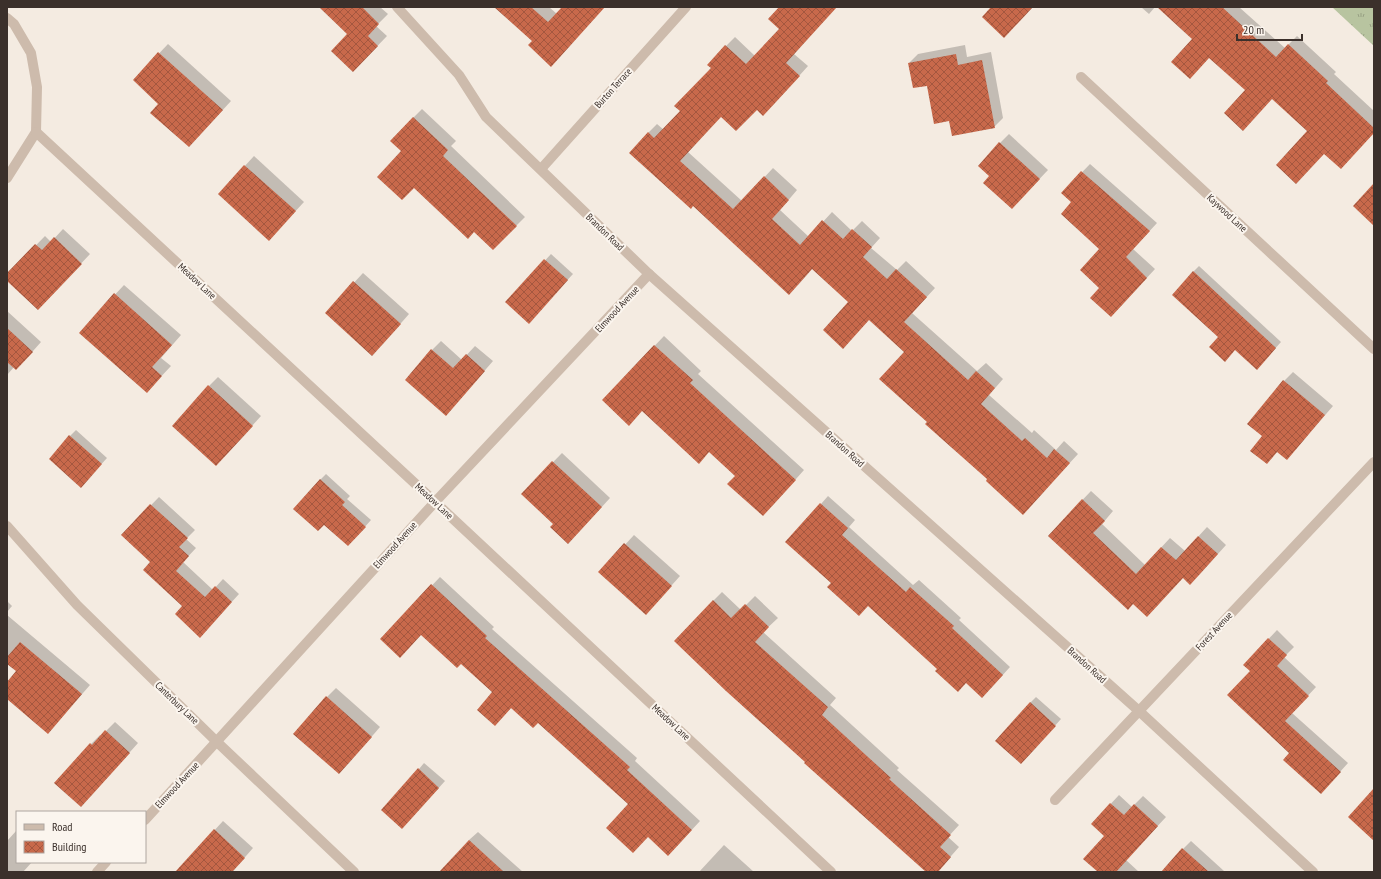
<svg xmlns="http://www.w3.org/2000/svg" width="1381" height="879" font-family="'PT Sans Narrow',sans-serif">
	<style>
		.grass { fill: url(#grass-tufts) }
		.shadow { fill: #0003 }
		.building { fill: url(#building-cross-hatch) }
		.lines { fill: none; stroke-linecap: round; stroke-linejoin: round }
		.minor { stroke: #cdbbac; stroke-width: 10 }
		.labels { text-anchor: middle; dominant-baseline: central; stroke-width: 4; stroke-linejoin: round; paint-order: stroke }
		.street-label { font-size: 10px; fill: #3b302b; stroke: #fbf5ee }
	</style>
	<defs>
		<pattern id="grass-tufts" width="24" height="20" patternUnits="userSpaceOnUse"><rect width="24" height="20" fill="#b8c4a0"/><path d="M3 7l-1-3M5 7V3M7 7l1-3M15 17l-1-3M17 17v-4M19 17l1-3" fill="none" stroke="#97a083"/></pattern>
		<pattern id="building-cross-hatch" width="8" height="8" patternUnits="userSpaceOnUse"><rect width="8" height="8" fill="#c8694b"/><path d="M0 0l8 8M0 8l8-8" fill="none" stroke="#a4573f"/></pattern>
	</defs>
	<rect width="100%" height="100%" fill="#f4ebe1"/>
	<!-- grass -->
	<polygon class="grass" points="1332,7 1374,7 1374,46"/>
	<!-- shadow -->
	<g class="shadow">
		<polygon points="331,7 380,7 388,14 376,26 387,36 362,62 349,34"/>
		<polygon points="505,7 549,7 557,14 564,7 604,7 533,41"/>
		<polygon points="780,7 836,7 794,54 808,66 772,106 721,116 688,152 742,201 773,168 797,190 780,210 809,237 832,212 852,231 862,221 880,238 871,248 897,270 906,261 935,288 912,313 977,371 986,363 1003,379 989,395 1032,433 1034,430 1056,450 1064,441 1078,454 1031,505 989,479 928,422 905,351 813,268 798,285 648,133 657,124 664,130 681,111 726,46 735,37 755,56 780,29"/>
		<polygon points="1141,7 1155,7 1149,14"/>
		<polygon points="1158,7 1239,7 1285,48 1297,36 1336,72 1334,74 1374,111 1374,132 1309,131 1273,98 1246,90 1194,39"/>
		<polygon points="168,44 231,101 198,137 134,80"/>
		<polygon points="965,45 967,57 991,52 1003,118 994,127 950,119 928,84 909,63 918,54"/>
		<polygon points="422,109 456,141 451,146 525,217 493,249 413,118"/>
		<polygon points="1009,134 1048,170 1012,208 991,176 1000,143"/>
		<polygon points="254,156 304,202 278,230 219,194"/>
		<polygon points="1090,164 1157,223 1133,249 1155,269 1119,308 1100,288 1101,249 1073,202 1062,193"/>
		<polygon points="63,229 90,254 47,300 7,279 7,275 45,236 51,242"/>
		<polygon points="551,254 573,274 534,316 507,302"/>
		<polygon points="1199,266 1281,342 1263,362 1236,349 1220,337 1193,272"/>
		<polygon points="363,273 409,314 381,346 326,313"/>
		<polygon points="124,285 181,335 161,358 171,366 155,383 80,332"/>
		<polygon points="7,311 41,342 25,360 14,367 7,375"/>
		<polygon points="664,336 701,371 698,374 804,470 772,506 710,451 642,410 603,400"/>
		<polygon points="441,341 462,360 475,346 493,361 454,406 432,350"/>
		<polygon points="1293,372 1333,406 1287,459 1278,451 1267,463 1263,436 1284,381"/>
		<polygon points="218,377 261,416 225,456 209,386"/>
		<polygon points="76,430 107,458 87,480 70,436"/>
		<polygon points="562,453 610,498 577,534 554,524 522,494"/>
		<polygon points="326,474 350,496 347,499 371,520 354,539 320,480"/>
		<polygon points="1091,491 1113,511 1102,524 1145,565 1170,538 1185,551 1207,527 1226,545 1199,575 1183,577 1156,607 1049,535"/>
		<polygon points="828,496 855,520 849,527 913,585 919,580 961,618 959,620 1010,667 990,689 966,682 938,669 868,605 833,582 821,504"/>
		<polygon points="159,497 195,530 186,539 196,548 183,562 213,590 223,579 239,594 208,628 183,606 151,562 122,535"/>
		<polygon points="634,535 680,576 655,604 600,572"/>
		<polygon points="440,577 494,627 492,629 637,758 635,761 700,821 677,846 648,836 630,804 538,722 511,708 495,725 494,692 461,663 422,634 381,639"/>
		<polygon points="722,592 741,610 755,596 778,618 763,632 836,698 830,705 899,768 897,770 959,825 948,837 959,847 937,872 928,872 713,601"/>
		<polygon points="7,601 12,606 7,612"/>
		<polygon points="7,615 90,685 48,733 7,698 7,684 18,671 7,662"/>
		<polygon points="1277,630 1294,647 1284,657 1316,687 1292,713 1348,763 1329,784 1291,753 1251,670 1245,664"/>
		<polygon points="336,688 380,727 348,764 327,697"/>
		<polygon points="1036,697 1061,719 1027,757 1030,703"/>
		<polygon points="115,722 138,743 90,797 91,744 100,735 101,736"/>
		<polygon points="424,763 445,781 408,822 419,769"/>
		<polygon points="1119,795 1132,807 1143,796 1166,817 1126,860 1139,872 1099,872 1106,836 1092,824"/>
		<polygon points="223,821 253,848 232,872 176,872"/>
		<polygon points="17,830 17,862 32,862 23,872 7,872 7,841"/>
		<polygon points="478,832 523,872 444,872 469,840"/>
		<polygon points="1191,841 1224,871 1223,872 1165,872 1183,849"/>
		<polygon points="724,845 754,872 699,872"/>
	</g>
	<!-- building -->
	<g class="building">
		<polygon points="319,7 362,7 379,24 368,36 378,46 353,72 331,51 347,34"/>
		<polygon points="494,7 531,7 548,22 562,7 605,7 551,67 528,45 532,41"/>
		<polygon points="779,7 837,7 786,63 800,76 763,116 757,110 736,131 721,117 680,161 733,209 764,176 789,200 772,219 800,245 822,220 843,239 852,229 872,247 863,257 887,279 896,269 927,297 904,322 968,380 976,371 995,388 981,404 1022,441 1025,438 1047,458 1054,449 1070,463 1023,515 986,481 987,479 925,424 927,422 879,379 904,352 869,320 843,349 823,330 848,302 812,269 789,295 693,206 691,209 629,153 648,132 654,138 680,111 674,106 711,68 707,65 725,45 746,64 779,29 768,19"/>
		<polygon points="991,7 1033,7 1004,38 982,17"/>
		<polygon points="1157,7 1222,7 1276,57 1288,44 1328,81 1326,83 1374,128 1374,133 1341,169 1324,154 1296,184 1276,165 1307,131 1272,99 1243,131 1224,113 1245,90 1209,58 1190,79 1171,62 1192,39"/>
		<polygon points="158,52 223,110 189,147 150,113 158,104 133,80"/>
		<polygon points="956,54 958,65 982,60 995,128 952,136 949,121 934,124 927,86 913,88 908,63"/>
		<polygon points="413,117 448,150 443,156 517,226 493,250 474,232 468,239 414,188 402,200 377,177 401,151 390,141"/>
		<polygon points="999,142 1040,179 1012,209 983,183 989,176 978,166"/>
		<polygon points="244,165 296,211 269,241 218,194"/>
		<polygon points="1081,171 1150,231 1126,257 1147,278 1111,317 1090,298 1099,288 1080,270 1099,249 1061,214 1071,202 1061,193"/>
		<polygon points="1374,183 1374,226 1353,206"/>
		<polygon points="54,237 82,264 38,310 7,281 7,273 35,244 42,250"/>
		<polygon points="544,259 568,280 529,324 505,302"/>
		<polygon points="1193,271 1276,348 1257,370 1235,350 1225,362 1209,347 1218,337 1172,295"/>
		<polygon points="353,281 401,324 372,356 325,313"/>
		<polygon points="114,293 172,345 152,367 162,376 147,393 79,333"/>
		<polygon points="7,328 33,352 16,370 7,362"/>
		<polygon points="654,345 693,380 690,383 796,480 763,516 727,484 735,476 709,452 699,464 642,411 629,426 602,400"/>
		<polygon points="431,349 453,368 466,354 485,371 446,416 405,380"/>
		<polygon points="1283,380 1325,415 1287,460 1277,452 1267,464 1250,451 1262,436 1247,424"/>
		<polygon points="208,385 253,426 216,466 172,426"/>
		<polygon points="69,435 102,464 81,488 49,459"/>
		<polygon points="552,461 602,507 568,544 550,527 553,524 521,494"/>
		<polygon points="320,479 345,502 342,505 366,527 348,546 324,525 318,531 293,509"/>
		<polygon points="1082,499 1105,521 1093,533 1136,574 1161,547 1176,560 1198,536 1218,554 1190,585 1183,578 1147,617 1133,604 1128,610 1048,536"/>
		<polygon points="820,503 848,528 842,535 906,592 910,587 954,626 952,628 1003,675 982,698 966,683 958,692 935,671 937,669 868,606 859,616 827,587 831,583 785,542"/>
		<polygon points="150,504 188,538 179,547 189,556 176,571 205,597 215,586 232,602 200,638 175,614 182,606 143,570 150,562 121,535"/>
		<polygon points="624,543 672,586 646,615 598,572"/>
		<polygon points="431,584 487,636 485,638 630,767 627,770 692,830 668,856 648,837 633,853 606,828 628,804 538,723 533,728 511,708 495,726 477,710 492,692 461,664 457,668 421,635 400,658 380,639"/>
		<polygon points="713,600 731,618 745,604 769,627 755,642 828,707 822,715 891,778 889,779 951,835 940,847 951,857 938,872 926,872 804,763 805,762 726,691 674,641"/>
		<polygon points="1268,638 1287,655 1277,666 1309,696 1285,721 1341,772 1321,794 1283,760 1289,753 1227,695 1250,671 1243,665"/>
		<polygon points="20,642 82,694 48,734 7,699 7,682 16,671 7,664 7,657"/>
		<polygon points="326,696 372,737 339,774 293,734"/>
		<polygon points="1030,702 1056,726 1021,764 995,741"/>
		<polygon points="105,730 130,753 81,807 54,783 90,743 92,745"/>
		<polygon points="418,768 439,788 402,829 381,810"/>
		<polygon points="1374,788 1374,841 1348,817"/>
		<polygon points="1110,803 1124,815 1134,804 1158,826 1116,872 1098,872 1083,859 1104,836 1091,824"/>
		<polygon points="214,829 245,858 232,872 175,872"/>
		<polygon points="469,840 504,872 439,872"/>
		<polygon points="1182,848 1209,872 1161,872"/>
	</g>
	<g class="lines">
		<!-- minor -->
		<g class="minor">
			<polyline points="397,7 459,75 486,117 649,274 1139,711 1313,872"/>
			<polyline points="7,18 14,24 31,53 37,87 36,132 7,178"/>
			<polyline points="1081,77 1374,349"/>
			<polyline points="36,132 435,502 831,872"/>
			<polyline points="541,169 686,7"/>
			<polyline points="7,526 77,605 217,742 354,872"/>
			<polyline points="1055,800 1374,462"/>
			<polyline points="145,820 435,502 649,274"/>
			<polyline points="97,872 106,862"/>
		</g>
	</g>
	<g class="labels">
		<!-- street labels -->
		<g class="street-label">
			<text transform="translate(613 88) rotate(-48)">Burton Terrace</text>
			<text transform="translate(1227 213) rotate(43)">Kaywood Lane</text>
			<text transform="translate(605 232) rotate(44)">Brandon Road</text>
			<text transform="translate(197 281) rotate(43)">Meadow Lane</text>
			<text transform="translate(617 309) rotate(-47)">Elmwood Avenue</text>
			<text transform="translate(845 449) rotate(42)">Brandon Road</text>
			<text transform="translate(434 501) rotate(43)">Meadow Lane</text>
			<text transform="translate(395 545) rotate(-48)">Elmwood Avenue</text>
			<text transform="translate(1214 631) rotate(-47)">Forest Avenue</text>
			<text transform="translate(1087 665) rotate(42)">Brandon Road</text>
			<text transform="translate(177 703) rotate(44)">Canterbury Lane</text>
			<text transform="translate(671 722) rotate(43)">Meadow Lane</text>
			<text transform="translate(177 785) rotate(-47)">Elmwood Avenue</text>
		</g>
	</g>
	<!-- border -->
	<rect width="1381" height="879" fill="none" stroke="#3b302b" stroke-width="16"/>
	<!-- legend -->
	<rect x="16" y="811" width="130" height="52" fill="#fbf5ee" stroke="#aea6a0"/>
	<rect x="24" y="824" width="20" height="6" fill="#cdbbac" stroke="#aea6a0"/>
	<text x="52" y="831" font-size="12" fill="#3b302b">Road</text>
	<rect x="24" y="841" width="20" height="12" fill="url(#building-cross-hatch)" stroke="#aea6a0"/>
	<text x="52" y="851" font-size="12" fill="#3b302b">Building</text>
	<!-- scale -->
	<path d="M1237 34v6h65v-6" fill="none" stroke="#3b302b" stroke-width="2"/>
	<text x="1243" y="34" font-size="12" fill="#3b302b" stroke="#fbf5ee" stroke-width="3" paint-order="stroke">20 m</text>
</svg>
